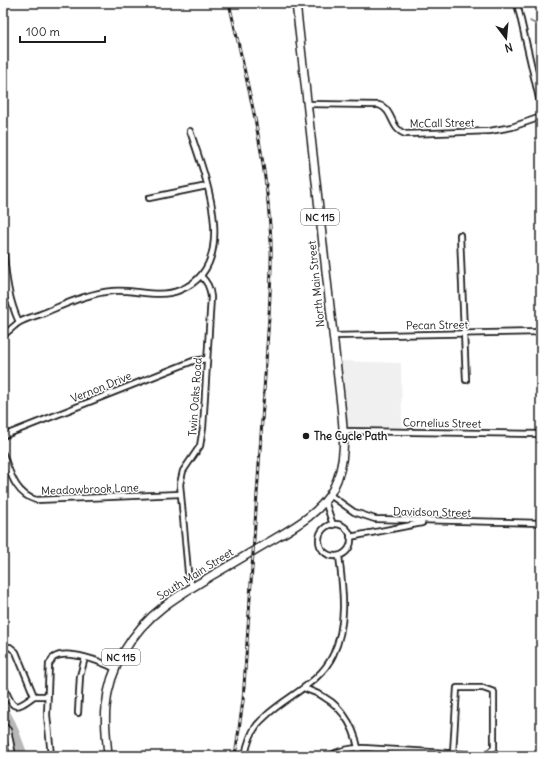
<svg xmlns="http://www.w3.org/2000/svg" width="544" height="759" font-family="Delius,sans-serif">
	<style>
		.built { fill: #f0f0f0 }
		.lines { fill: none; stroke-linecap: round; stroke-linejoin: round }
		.stream { stroke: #7a7a7a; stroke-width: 1.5 }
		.river { stroke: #b8b8b8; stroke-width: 10 }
		.minor-casing { stroke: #1c1c1c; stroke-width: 8 }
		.primary-casing { stroke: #1c1c1c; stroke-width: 10 }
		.minor { stroke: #fff; stroke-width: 4.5 }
		.primary { stroke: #fff; stroke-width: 7 }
		.rail-casing { stroke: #1c1c1c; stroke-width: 3 }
		.rail { stroke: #fff; stroke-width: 1.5; stroke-dasharray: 4.5; stroke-linecap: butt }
		.poi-dot { fill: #1c1c1c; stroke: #fff; stroke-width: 1.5 }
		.labels { text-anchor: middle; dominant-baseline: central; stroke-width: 3; stroke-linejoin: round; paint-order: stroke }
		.shield { fill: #fff; stroke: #606060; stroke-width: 1 }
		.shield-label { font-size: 10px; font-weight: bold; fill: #1c1c1c }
		.street-label { font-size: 11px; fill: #1c1c1c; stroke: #fff }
		.poi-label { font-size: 11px; font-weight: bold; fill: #1c1c1c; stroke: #fff; text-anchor: start }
	</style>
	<rect width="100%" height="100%" fill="#fff"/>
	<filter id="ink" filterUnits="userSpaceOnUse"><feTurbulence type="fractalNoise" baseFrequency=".025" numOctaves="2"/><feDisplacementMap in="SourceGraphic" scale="8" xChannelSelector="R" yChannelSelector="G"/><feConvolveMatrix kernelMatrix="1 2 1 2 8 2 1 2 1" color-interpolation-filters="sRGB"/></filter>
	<g filter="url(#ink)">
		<!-- built -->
		<polygon class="built" points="339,361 401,363 402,429 347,427"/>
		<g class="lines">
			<!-- stream -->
			<polyline class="stream" points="530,21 541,27"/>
			<!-- river -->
			<polyline class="river" points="3,709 11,724 23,756"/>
			<defs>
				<g id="minor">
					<polyline points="517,3 541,107"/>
					<path d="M308,104l71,1c15,5 11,25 27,29l84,-3 22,-4 29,-10"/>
					<polyline points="149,198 207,186"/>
					<polyline points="460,235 466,380"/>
					<path d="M4,255c2,23 5,46 15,67"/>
					<path d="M6,333c4,-3 8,-7 12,-10 8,-5 19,-7 28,-11 22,-9 43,-19 67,-21 21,-2 46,8 67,-1 61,-24 25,-115 10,-159"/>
					<polyline points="333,336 541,332"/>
					<polyline points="344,431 541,434"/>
					<polyline points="3,436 193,361 207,359"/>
					<path d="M3,454c7,18 12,40 33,46l144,-6"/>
					<polyline points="330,495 354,512 375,519 541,523"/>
					<polyline points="325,501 333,525"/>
					<circle cx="335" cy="540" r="16"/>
					<polyline points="350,537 422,523"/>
					<path d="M192,587l-4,-15 -8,-88 3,-13 17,-25 3,-18 8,-131c-1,-10 -4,-15 -10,-21"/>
					<polyline points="3,647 10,647 16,652 34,696"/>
					<path d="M3,685c10,22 9,28 31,11"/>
					<path d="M304,688c6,3 14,5 20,9 21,12 33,35 35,59"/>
					<polyline points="34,696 47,696"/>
					<polyline points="78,713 80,676 85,658"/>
					<polyline points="3,725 8,730 13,756"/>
					<path d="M51,756l-4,-41 2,-51c2,-2 3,-4 4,-6 14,-10 49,4 63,11"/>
					<path d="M245,756c2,-11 5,-22 12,-31 3,-4 7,-7 11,-11 21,-19 52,-31 65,-59 15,-32 10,-66 6,-99"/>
					<path d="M330,756c9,-6 23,-8 33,-8l118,7 6,-1 7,-6v-56l-11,-4h-26l-4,65 1,3"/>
				</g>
				<path id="primary" d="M108,756c-1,-16 -4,-32 -2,-49 3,-39 26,-76 57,-100 15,-12 32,-21 48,-31 21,-12 42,-25 63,-37 22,-13 47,-27 59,-50 14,-27 11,-55 8,-84l-45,-402"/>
			</defs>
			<!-- minor casing -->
			<use href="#minor" class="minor-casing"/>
			<!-- primary casing -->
			<use href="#primary" class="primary-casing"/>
			<!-- minor -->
			<use href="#minor" class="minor"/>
			<!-- primary -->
			<use href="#primary" class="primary"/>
			<defs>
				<path id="rail" d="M229,3c17,74 36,147 41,223 3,30 0,61 -1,91l-26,384 -8,55"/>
			</defs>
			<!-- rail casing -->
			<use href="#rail" class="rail-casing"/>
			<!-- rail -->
			<use href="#rail" class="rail"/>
		</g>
	</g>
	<!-- markers -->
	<circle class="poi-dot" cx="306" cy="436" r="4"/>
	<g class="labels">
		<!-- shield labels -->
		<g class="shield">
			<rect x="301" y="209" width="38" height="16" rx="3"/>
			<rect x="102" y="649" width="38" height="16" rx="3"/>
		</g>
		<g class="shield-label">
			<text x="320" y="217">NC 115</text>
			<text x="121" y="657">NC 115</text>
		</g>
		<!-- street labels -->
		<g class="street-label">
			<text transform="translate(442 123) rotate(-1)">McCall Street</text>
			<text transform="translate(316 284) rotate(-96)">North Main Street</text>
			<text transform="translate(437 325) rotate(-1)">Pecan Street</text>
			<text transform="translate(101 387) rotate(-22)">Vernon Drive</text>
			<text transform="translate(195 397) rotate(-86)">Twin Oaks Road</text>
			<text transform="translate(442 423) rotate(1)">Cornelius Street</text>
			<text transform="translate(90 489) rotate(-2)">Meadowbrook Lane</text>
			<text transform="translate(432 512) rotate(1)">Davidson Street</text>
			<text transform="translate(195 574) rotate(-32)">South Main Street</text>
		</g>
		<!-- poi labels -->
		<g class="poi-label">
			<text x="314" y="436">The Cycle Path</text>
		</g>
	</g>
	<!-- margin -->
	<rect width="544" height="759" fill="none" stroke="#fff" stroke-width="16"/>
	<rect x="8" y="8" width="528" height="743" fill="none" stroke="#1c1c1c" stroke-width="1.5" filter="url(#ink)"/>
	<!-- north arrow -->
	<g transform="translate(506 38) rotate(164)" stroke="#ffffff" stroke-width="3" paint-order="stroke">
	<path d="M0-3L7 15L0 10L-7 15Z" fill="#1c1c1c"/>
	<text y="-6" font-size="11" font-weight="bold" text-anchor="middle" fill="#1c1c1c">N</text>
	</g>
	<!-- scale -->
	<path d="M20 36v6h85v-6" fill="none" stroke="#1c1c1c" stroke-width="2"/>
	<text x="26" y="36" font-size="12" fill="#1c1c1c" stroke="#ffffff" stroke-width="3" paint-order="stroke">100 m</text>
</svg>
